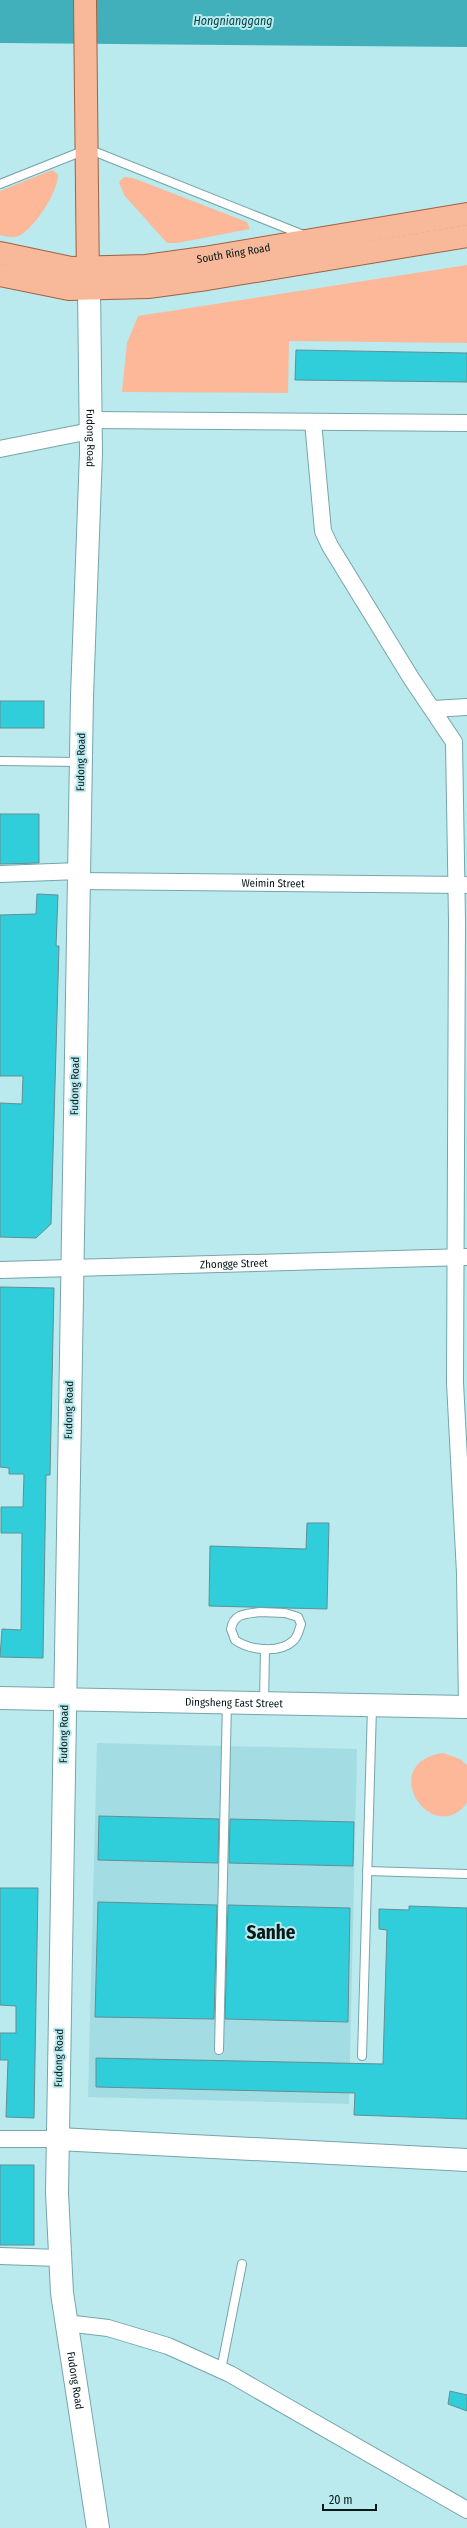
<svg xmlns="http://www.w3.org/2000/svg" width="467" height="2528" font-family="'Fira Sans Condensed',sans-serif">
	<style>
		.built { fill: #a3dce2 }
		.green { fill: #fcb899 }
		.water { fill: #42b0ba }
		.building { fill: #30cdda; stroke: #628f94 }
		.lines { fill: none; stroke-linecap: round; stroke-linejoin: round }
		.lane-casing { stroke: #76a5a9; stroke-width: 10 }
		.street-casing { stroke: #76a5a9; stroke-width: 18 }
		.secondary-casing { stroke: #76a5a9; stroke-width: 24 }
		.primary-casing { stroke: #a06141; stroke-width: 24 }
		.lane { stroke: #fff; stroke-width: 8 }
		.street { stroke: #fff; stroke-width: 16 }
		.secondary { stroke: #fff; stroke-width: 22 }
		.primary { stroke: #f8b89a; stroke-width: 22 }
		.labels { text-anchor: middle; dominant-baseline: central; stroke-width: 4; stroke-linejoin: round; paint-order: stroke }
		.street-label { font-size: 11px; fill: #06181a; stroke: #baeaee }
		.water-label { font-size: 12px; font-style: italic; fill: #00464b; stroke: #baeaee }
		.town-label { font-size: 19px; font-weight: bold; fill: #06181a; stroke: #baeaee }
	</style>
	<rect width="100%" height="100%" fill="#baeaee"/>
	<!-- built -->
	<polygon class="built" points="97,1743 357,1749 349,2104 88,2097"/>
	<!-- green -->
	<g class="green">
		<path d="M52,170l6,4c2,15 -25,57 -40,62 -6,3 -12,0 -18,-1v-44z"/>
		<polygon points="124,177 133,178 247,222 250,229 177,243 167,243 124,195 119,182"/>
		<polygon points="467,265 467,343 289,341 288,393 122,392 127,343 138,316"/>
		<path d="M443,1753l17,6 7,6v38c-35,46 -92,-40 -24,-50z"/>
	</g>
	<!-- water -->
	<polygon class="water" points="0,0 467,0 467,47 0,43"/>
	<!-- building -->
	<g class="building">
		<polygon points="296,350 467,353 467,382 295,380"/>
		<rect x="0" y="701" width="44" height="27"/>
		<polygon points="0,814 39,814 39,863 0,864"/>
		<polygon points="37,894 58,895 56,946 59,946 51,1224 36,1238 0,1237 0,1103 22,1104 23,1076 0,1076 0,915 36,914"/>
		<polygon points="0,1287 54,1288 50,1475 46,1475 43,1658 0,1657 2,1629 21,1630 22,1533 1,1533 1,1507 23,1507 24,1474 9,1474 9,1468 0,1467"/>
		<polygon points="307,1523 329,1523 327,1609 209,1606 210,1546 306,1549"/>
		<polygon points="99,1816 219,1819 218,1863 98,1860"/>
		<polygon points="230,1819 354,1822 353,1866 229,1863"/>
		<polygon points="0,1888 38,1888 34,2118 6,2117 8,2060 0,2060 0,2033 16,2033 16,2006 0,2005"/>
		<polygon points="98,1902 217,1905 214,2019 95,2017"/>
		<polygon points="228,1905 350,1908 348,2022 225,2019"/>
		<polygon points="409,1906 467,1908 467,2119 354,2115 355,2093 96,2087 96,2058 383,2064 387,1930 379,1929 379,1909 409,1910"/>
		<rect x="0" y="2165" width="34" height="80"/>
		<polygon points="450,2391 467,2395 467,2411 448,2404"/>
	</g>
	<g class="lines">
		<defs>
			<g id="lane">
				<polyline points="0,184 88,149 306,236"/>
				<polyline points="0,761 79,762"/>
				<path d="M260,1612l25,1 13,4 3,7c-2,6 -3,13 -8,17 -14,13 -44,9 -58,-1l-4,-11c3,-16 15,-15 29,-17z"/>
				<polyline points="264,1702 265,1649"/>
				<polyline points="367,1871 467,1874"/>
				<polyline points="219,2050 227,1703"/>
				<polyline points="362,2056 372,1707"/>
				<polyline points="221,2370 242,2264"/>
			</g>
			<g id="street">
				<polyline points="90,420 467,423"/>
				<polyline points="313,422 323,531 330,546 411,678 454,742 457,920 455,1383 465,1573 467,1706"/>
				<polyline points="0,449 90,431"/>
				<polyline points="433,709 467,707"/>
				<polyline points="0,874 79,871"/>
				<path id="s1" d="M79,881l386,4"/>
				<path id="s2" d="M0,1270l467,-13"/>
				<polyline points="0,2139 58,2139"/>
				<polyline points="0,2256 59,2258"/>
				<polyline points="66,2323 108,2328 168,2346 230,2374 467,2510"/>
			</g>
			<g id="secondary">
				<path id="s3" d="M89,289l2,164 -9,243 -25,1497 5,100 36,235"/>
				<path id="s4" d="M0,1698l467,9"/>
				<polyline points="58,2139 467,2160"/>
			</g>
			<g id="primary">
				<polyline points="85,0 88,283"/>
				<path id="s5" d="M0,253l71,15 75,-2 58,-8 263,-44"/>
				<polyline points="0,275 69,289 148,287 207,279 467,236"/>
			</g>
		</defs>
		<!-- lane casing -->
		<use href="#lane" class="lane-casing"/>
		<!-- street casing -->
		<use href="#street" class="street-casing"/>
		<!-- secondary casing -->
		<use href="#secondary" class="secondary-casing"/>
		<!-- primary casing -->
		<use href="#primary" class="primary-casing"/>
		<!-- lane -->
		<use href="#lane" class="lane"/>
		<!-- street -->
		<use href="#street" class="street"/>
		<!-- secondary -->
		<use href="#secondary" class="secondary"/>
		<!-- primary -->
		<use href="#primary" class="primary"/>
	</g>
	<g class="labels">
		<!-- street labels -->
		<g class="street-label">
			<text stroke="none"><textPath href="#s5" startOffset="236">South Ring Road</textPath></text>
			<text stroke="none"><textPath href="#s3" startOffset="149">Fudong Road</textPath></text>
			<text transform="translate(81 762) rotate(-89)">Fudong Road</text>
			<text stroke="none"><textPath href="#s1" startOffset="194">Weimin Street</textPath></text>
			<text transform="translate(75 1086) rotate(-89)">Fudong Road</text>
			<text stroke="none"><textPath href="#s2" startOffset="234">Zhongge Street</textPath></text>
			<text transform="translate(69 1410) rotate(-89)">Fudong Road</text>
			<text stroke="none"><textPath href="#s4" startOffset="234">Dingsheng East Street</textPath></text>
			<text transform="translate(64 1734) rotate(-89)">Fudong Road</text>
			<text transform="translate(59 2058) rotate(-89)">Fudong Road</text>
			<text stroke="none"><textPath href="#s3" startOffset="2093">Fudong Road</textPath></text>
		</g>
		<!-- water labels -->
		<g class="water-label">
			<text x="233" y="21">Hongnianggang</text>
		</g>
		<!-- town labels -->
		<g class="town-label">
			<text x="271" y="1932">Sanhe</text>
		</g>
	</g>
	<!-- scale -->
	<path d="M323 2504v6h53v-6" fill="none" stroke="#06181a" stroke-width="2"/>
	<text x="329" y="2504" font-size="12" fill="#06181a" stroke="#baeaee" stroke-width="3" paint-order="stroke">20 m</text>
</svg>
